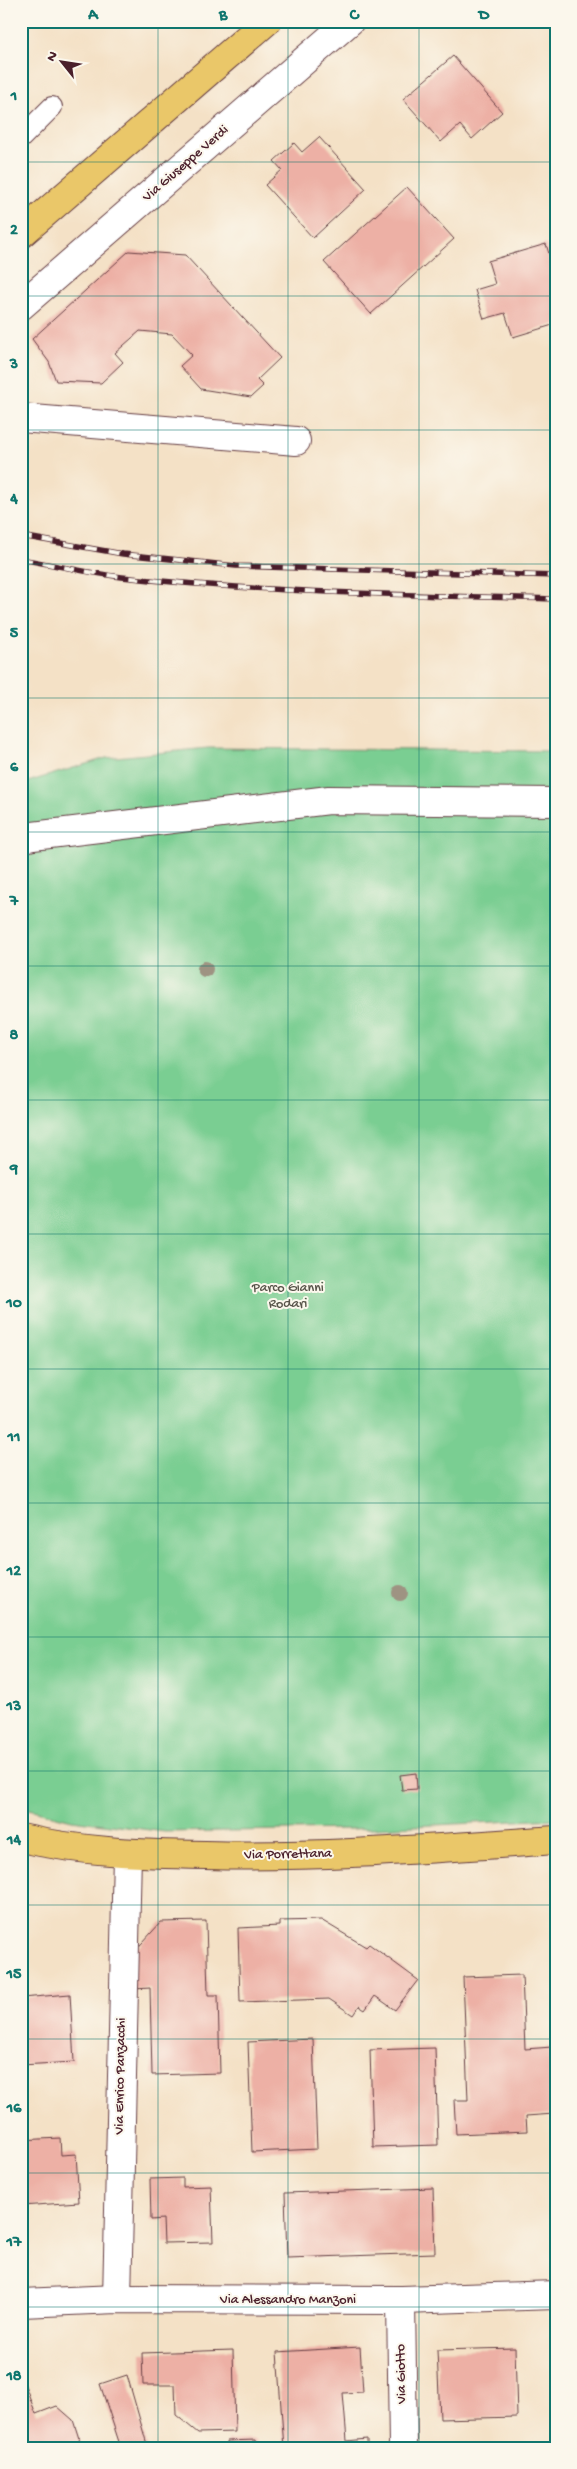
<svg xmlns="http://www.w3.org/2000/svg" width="577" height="2469" font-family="'Gochi Hand',sans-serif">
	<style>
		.green { fill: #7ace92; stroke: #62765e }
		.building { fill: #edb0a5 }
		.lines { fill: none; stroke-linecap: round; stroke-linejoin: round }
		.lane-casing { stroke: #643c42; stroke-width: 22 }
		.street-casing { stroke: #643c42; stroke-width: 30 }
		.primary-casing { stroke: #643c42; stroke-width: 30 }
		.lane { stroke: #fff; stroke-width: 20 }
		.street { stroke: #fff; stroke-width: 28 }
		.primary { stroke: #eac769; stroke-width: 28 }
		.rail-casing { stroke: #4a1f2b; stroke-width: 5.5 }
		.rail { stroke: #fbf7ec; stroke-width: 4; stroke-dasharray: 11; stroke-linecap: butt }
		.tree { fill: #9e9382 }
		.grid { fill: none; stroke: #0f766e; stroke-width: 1; stroke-opacity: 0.55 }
		.labels { text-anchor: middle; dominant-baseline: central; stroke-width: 4; stroke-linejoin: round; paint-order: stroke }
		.street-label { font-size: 14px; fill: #4a1f2b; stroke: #fbf7ec }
		.park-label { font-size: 14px; fill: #58544a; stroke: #fbf7ec }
		.neatline { fill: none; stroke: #0f766e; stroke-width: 2 }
		.grid-label { font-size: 16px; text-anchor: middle; font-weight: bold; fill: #0f766e }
	</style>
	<rect width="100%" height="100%" fill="#fbf7ec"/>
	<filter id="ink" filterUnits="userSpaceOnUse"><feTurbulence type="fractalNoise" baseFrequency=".02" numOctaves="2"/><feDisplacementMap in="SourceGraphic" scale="10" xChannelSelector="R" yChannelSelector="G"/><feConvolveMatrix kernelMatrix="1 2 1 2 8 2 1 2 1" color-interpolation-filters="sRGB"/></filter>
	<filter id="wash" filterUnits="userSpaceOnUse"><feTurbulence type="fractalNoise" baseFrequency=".0096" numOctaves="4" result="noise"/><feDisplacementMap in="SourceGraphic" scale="20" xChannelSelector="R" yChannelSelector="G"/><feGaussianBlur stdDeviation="1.12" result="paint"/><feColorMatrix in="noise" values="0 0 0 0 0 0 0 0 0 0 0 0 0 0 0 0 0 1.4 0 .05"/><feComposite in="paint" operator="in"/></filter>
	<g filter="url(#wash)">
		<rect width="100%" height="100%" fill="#f4e1c6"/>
		<!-- green -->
		<polygon class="green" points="208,748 556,751 556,1819 353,1829 165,1832 72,1820 21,1807 21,784 106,758"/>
		<g id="blocks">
			<!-- building -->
			<g class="building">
				<polygon points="453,56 502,112 472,139 460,125 441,142 403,99"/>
				<polygon points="319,137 366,189 313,238 265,185 282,170 274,161 294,143 302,152"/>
				<polygon points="407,187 454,239 371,314 324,262"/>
				<polygon points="546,244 556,276 556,324 513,337 505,313 484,319 475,290 495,284 488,261"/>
				<polygon points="129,251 185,255 280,358 257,380 263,386 251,397 201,389 180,366 192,355 172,334 140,331 115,353 123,362 101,383 56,381 49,362 32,339"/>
				<polygon points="416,1773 417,1789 402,1790 400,1775"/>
				<polygon points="321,1920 366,1947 369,1944 418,1980 395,2010 375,1996 365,2010 359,2006 353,2015 329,1999 240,2002 238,1928 280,1926 280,1921"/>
				<polygon points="206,1921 208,1995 218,1995 220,2073 152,2075 150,1988 134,1989 133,1953 161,1922"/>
				<polygon points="522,1975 525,2049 552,2047 554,2114 526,2116 527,2131 456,2134 454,2100 468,2100 463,1977"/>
				<polygon points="70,1994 74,2062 21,2065 21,1998"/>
				<polygon points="313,2039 317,2149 252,2152 248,2042"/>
				<polygon points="435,2048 438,2145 373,2147 370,2050"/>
				<polygon points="60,2138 61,2155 76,2154 79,2202 21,2206 21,2140"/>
				<polygon points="183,2178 183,2187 211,2186 213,2242 164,2243 163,2219 151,2220 150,2179"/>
				<polygon points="433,2188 435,2253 287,2258 285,2193"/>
				<polygon points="360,2347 363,2392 343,2393 347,2441 367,2439 367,2448 284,2448 277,2352"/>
				<polygon points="515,2348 517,2417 440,2419 437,2350"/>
				<polygon points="233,2350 235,2432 198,2433 176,2415 175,2385 143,2385 142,2353"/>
				<polygon points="21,2375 36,2414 57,2406 73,2420 82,2448 21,2448"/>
				<polygon points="127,2375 148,2448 121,2448 100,2384"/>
				<polygon points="256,2440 257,2448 228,2448 227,2441"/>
			</g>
		</g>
	</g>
	<g filter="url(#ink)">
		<use href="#blocks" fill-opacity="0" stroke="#643c42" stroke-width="1"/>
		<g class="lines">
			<defs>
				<polyline id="lane" points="21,138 52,107"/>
				<g id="street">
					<polyline points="21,306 350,21"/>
					<polyline points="21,418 296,441"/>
					<polyline points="21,839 33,836 329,800 556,802"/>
					<polyline points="117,2299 127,1854"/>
					<polyline points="401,2300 403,2448"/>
					<polyline points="21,2303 117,2299 401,2300 556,2295"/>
				</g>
				<g id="primary">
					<polyline points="21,234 267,21"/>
					<path d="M21,1838c61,14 122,16 184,17 117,3 234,-7 351,-15"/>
				</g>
			</defs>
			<!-- lane casing -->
			<use href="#lane" class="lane-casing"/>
			<!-- street casing -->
			<use href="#street" class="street-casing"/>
			<!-- primary casing -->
			<use href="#primary" class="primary-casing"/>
			<!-- lane -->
			<use href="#lane" class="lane"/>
			<!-- street -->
			<use href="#street" class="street"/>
			<!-- primary -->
			<use href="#primary" class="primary"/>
			<defs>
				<g id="rail">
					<polyline points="21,536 123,554 236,566 556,576"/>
					<path d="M21,559c34,6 67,14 101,18 144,16 289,18 434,22"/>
				</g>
			</defs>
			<!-- rail casing -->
			<use href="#rail" class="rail-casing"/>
			<!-- rail -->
			<use href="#rail" class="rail"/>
		</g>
		<!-- trees -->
		<g class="tree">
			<circle cx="205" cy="969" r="8"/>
			<circle cx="400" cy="1593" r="8"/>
		</g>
	</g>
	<!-- grid -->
	<path class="grid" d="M158,21v2427M288,21v2427M419,21v2427M21,162h535M21,296h535M21,430h535M21,564h535M21,698h535M21,832h535M21,966h535M21,1100h535M21,1234h535M21,1369h535M21,1503h535M21,1637h535M21,1771h535M21,1905h535M21,2039h535M21,2173h535M21,2307h535"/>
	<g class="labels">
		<!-- street labels -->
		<g class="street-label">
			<text transform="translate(186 164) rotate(-41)">Via Giuseppe Verdi</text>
			<text transform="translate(288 1855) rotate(-1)">Via Porrettana</text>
			<text transform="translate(121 2076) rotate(-89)">Via Enrico Panzacchi</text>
			<text x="288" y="2300">Via Alessandro Manzoni</text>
			<text transform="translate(402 2374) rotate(-91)">Via Giotto</text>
		</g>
		<!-- park labels -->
		<g class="park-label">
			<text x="288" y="1288">Parco Gianni<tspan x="288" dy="16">Rodari</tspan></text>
		</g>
	</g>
	<!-- margin -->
	<rect width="577" height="2469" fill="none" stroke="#fbf7ec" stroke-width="55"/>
	<!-- north arrow -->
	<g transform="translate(62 62) rotate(300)" stroke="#fbf7ec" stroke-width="4" paint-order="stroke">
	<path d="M0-4L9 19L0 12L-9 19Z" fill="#4a1f2b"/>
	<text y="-8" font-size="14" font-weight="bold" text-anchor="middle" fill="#4a1f2b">N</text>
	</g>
	<rect x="28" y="28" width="522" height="2414" class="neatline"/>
	<g class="grid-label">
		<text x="93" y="19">A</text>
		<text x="223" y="19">B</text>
		<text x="354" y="19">C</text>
		<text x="484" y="19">D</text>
		<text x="14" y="100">1</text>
		<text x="14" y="234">2</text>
		<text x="14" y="368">3</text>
		<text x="14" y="503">4</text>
		<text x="14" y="637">5</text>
		<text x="14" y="771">6</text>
		<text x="14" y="905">7</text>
		<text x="14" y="1039">8</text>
		<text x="14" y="1173">9</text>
		<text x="14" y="1307">10</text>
		<text x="14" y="1441">11</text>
		<text x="14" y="1575">12</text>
		<text x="14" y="1710">13</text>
		<text x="14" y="1844">14</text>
		<text x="14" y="1978">15</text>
		<text x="14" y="2112">16</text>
		<text x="14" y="2246">17</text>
		<text x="14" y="2380">18</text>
	</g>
</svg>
